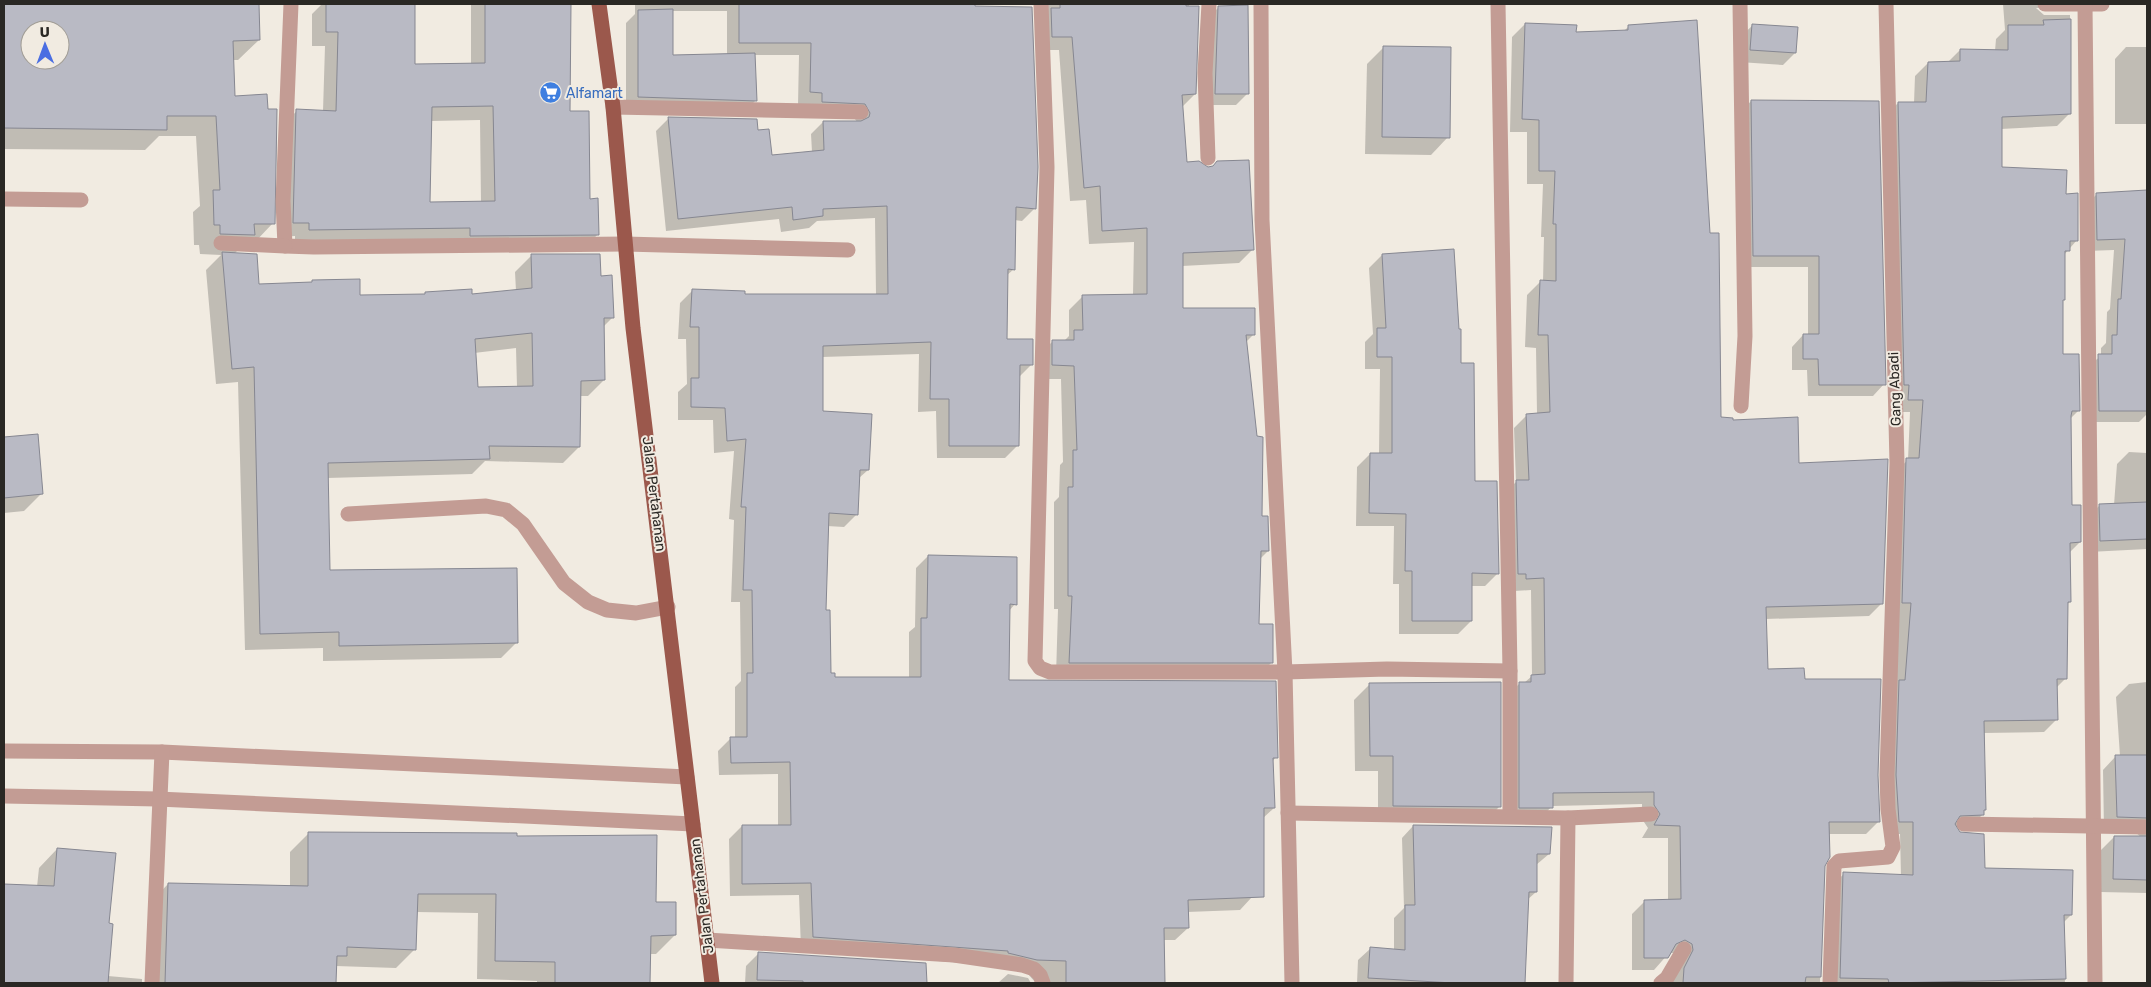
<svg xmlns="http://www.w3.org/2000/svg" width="2151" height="987" font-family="Rubik,sans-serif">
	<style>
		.shadow { fill: #0003; fill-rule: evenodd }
		.building { fill: #b9bac4; stroke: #868791; fill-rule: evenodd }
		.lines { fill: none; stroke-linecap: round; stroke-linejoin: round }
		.lane { stroke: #c39c94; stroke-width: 15 }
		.street { stroke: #c39c94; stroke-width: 15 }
		.primary { stroke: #9b584c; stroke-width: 15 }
		.labels { text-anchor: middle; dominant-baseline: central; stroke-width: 4; stroke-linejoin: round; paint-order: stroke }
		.shop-label { font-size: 14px; fill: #366cbe; stroke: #f1ebe1; text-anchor: start }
		.street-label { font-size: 14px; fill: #2a2824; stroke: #f1ebe1 }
	</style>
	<rect width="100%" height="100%" fill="#f1ebe1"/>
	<!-- shadow -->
	<g class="shadow">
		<path d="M4,4h254l1,36 -21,20h-6l2,37 39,126 -20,21h-9l-10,10 24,31 52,-1 3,-3 46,15 64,-1 3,-2 45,3 45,-5 -1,-19 16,-16 69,21 13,40 -10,10 1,53 -16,16h-8l-1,51 -16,16 -78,-2 -13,13 -145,4 2,94 188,70 -16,16 -178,3v-13l-78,2 -7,-268 -22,2 -10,-114 15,-15 -21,-1 -1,-9h-5l-1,-33 7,-6 -4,-70h-37l-14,14 -141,-1zM30,30h30v30h-30zM516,348l1,39 -41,2 -2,-36z"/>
		<path d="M322,4h92v61l57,-1v-60h98v108l29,122 -14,15 -289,-6v-7l-15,1 2,-112 15,-14h26l2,-65h-13v-32zM480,120l1,83 -52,1 2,-83z"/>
		<path d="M635,4h339l61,204 -13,13 -7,-1 -1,49 -8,7 -1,64 27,24 -13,13 -1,68 -13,13h-68l-1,-47 -18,1 1,-58 -97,3v56l46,57 -9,8 -2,36 -13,13 -17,-1 -2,85 5,63 4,4h75v-46l6,-5 1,-59 12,-12 87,48 -6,7 -1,71 268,75 -4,5 2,46 -12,11 -10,78 -12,13 -53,2 1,16 -13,12h-12l1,43h-128l-9,-10 -32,-7 -194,-17 -2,-54 -69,1 -1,-57 13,-13h36v-52l-59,1 -1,-24 13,-13h4v-51l6,-6 -1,-79h-9l3,-82 -5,-1 5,-68 -20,2 -1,-33h-35v-28l9,-8 -1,-45h-8l2,-36 12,-12 52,4h132l-1,-77 -58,3 -8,7 -28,4 -2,-13 -113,12 -10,-100 12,-12 88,2v11l14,25 42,-5 -1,-18 12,-12h34l-4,-6 -55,-11 1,-50h-45l2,45 -13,13 -117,-4v-86l9,-9zM672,11h55v44l-55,1z"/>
		<polygon points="1046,4 1189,4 1195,94 1181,108 1185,163 1253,249 1239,263 1182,266 1182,310 1254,334 1246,342 1261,518 1268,551 1260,559 1258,625 1272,662 1258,676 1056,676 1058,609 1054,609 1054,502 1059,497 1060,465 1063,462 1061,379 1038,379 1039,355 1053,341 1064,341 1069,336 1069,310 1083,296 1133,295 1134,242 1089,244 1086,200 1070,201 1059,50 1038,50"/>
		<polygon points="2003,4 2060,4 2056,7 2036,8 2044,15 2070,15 2070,113 2057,126 2001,129 2000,168 2065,195 2077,240 2063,256 2062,356 2079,410 2070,419 2071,507 2080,542 2069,553 2070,602 2066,605 2066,678 2056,688 2057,719 2044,732 1983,733 1985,809 1983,814 1970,827 1955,828 1984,869 2071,915 2063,923 2065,983 1827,983 1831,886 1844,874 1901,876 1900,834 1887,834 1894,473 1908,460 1910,412 1896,412 1885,116 1898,103 1914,103 1915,76 1928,63 1948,62 1960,50 1995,51 1996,39 2005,30"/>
		<polygon points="1219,7 1248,93 1236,105 1204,105 1207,19"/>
		<polygon points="1525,24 1575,33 1623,32 1629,26 1720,418 1732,421 1798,464 1882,603 1869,616 1765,619 1767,670 1803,681 1876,775 1879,821 1866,834 1828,834 1823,865 1820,983 1671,983 1675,953 1669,953 1654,970 1632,970 1632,914 1645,901 1668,901 1668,838 1642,838 1648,828 1642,819 1642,804 1552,806 1538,821 1507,820 1507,696 1520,683 1524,683 1532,676 1531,590 1514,591 1504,494 1516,482 1514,428 1527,415 1537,414 1536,348 1525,347 1527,295 1540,282 1543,282 1544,237 1541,237 1543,184 1527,184 1527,132 1510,132 1512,37"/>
		<polygon points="1752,26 1796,28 1795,53 1783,65 1739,62 1740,37"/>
		<polygon points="1384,47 1448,137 1431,155 1365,154 1367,64"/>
		<polygon points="2126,47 2147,47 2147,124 2115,124 2115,59"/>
		<polygon points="1751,101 1884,384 1873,396 1808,396 1807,370 1792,370 1792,347 1803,335 1808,335 1808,267 1742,267 1740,113"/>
		<polygon points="2147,192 2147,414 2139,422 2087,422 2087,367 2101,356 2101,348 2106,343 2107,312 2110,309 2114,250 2086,251 2085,206 2097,194"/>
		<polygon points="1382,255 1460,364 1473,482 1498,573 1485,586 1471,586 1471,621 1458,634 1399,634 1399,584 1393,584 1394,526 1356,526 1357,467 1370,454 1379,454 1380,369 1365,369 1365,342 1373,334 1369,268"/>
		<polygon points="37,435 41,494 24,511 4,513 4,438"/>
		<polygon points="2129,452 2147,453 2147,549 2089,552 2088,517 2100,505 2114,505 2117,464"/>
		<polygon points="2147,682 2147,893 2100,892 2101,850 2114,837 2142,838 2134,831 2104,830 2103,770 2116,756 2120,756 2116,697 2129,684"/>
		<polygon points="1370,684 1499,807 1484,822 1378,821 1378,771 1355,771 1354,700"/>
		<polygon points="1413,826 1549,854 1536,865 1536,892 1527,900 1524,983 1357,983 1358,960 1370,949 1394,950 1394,918 1404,908 1402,838"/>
		<polygon points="309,833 516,837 655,904 675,935 656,954 649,954 649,983 537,983 537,981 477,979 478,913 416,912 415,949 396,968 336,966 335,983 148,983 150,903 168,884 290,887 290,852"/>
		<polygon points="57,849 108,924 108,976 142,979 142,983 4,983 4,885 37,887 39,868"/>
		<polygon points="758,954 925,964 925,983 745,983 746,966"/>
		<polygon points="1008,974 1028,978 1031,983 998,983"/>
	</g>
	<!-- building -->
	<g class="building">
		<path d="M4,4h255l1,36 -27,1 2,55 32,-2 1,15h9l-2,115h-21l1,11 -35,-1v-9h-6l-1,-35h7l-4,-74h-49v14l-163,-2zM30,30h30v30h-30z"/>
		<path d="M326,4h89v60l70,-1v-59h86l-1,107h19l1,88 8,-1 1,37 -129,1v-8l-161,2v-7h-16l3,-114 40,2 2,-79h-12zM493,106l2,95 -65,1 2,-95z"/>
		<polygon points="739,4 975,4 975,6 1032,7 1038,167 1036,209 1016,207 1015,270 1008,269 1007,339 1033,339 1033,365 1020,365 1019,446 949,446 949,399 930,399 931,342 823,346 823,411 872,414 869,470 860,470 858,515 829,513 826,610 830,610 831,673 835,673 835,677 921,677 921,618 927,618 928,555 1017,557 1017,605 1010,604 1009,680 1276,681 1278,758 1273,758 1275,808 1264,808 1264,897 1188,900 1189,928 1164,928 1165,983 1066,983 1066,961 1037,960 1008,953 1008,951 813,937 811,883 742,884 742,825 791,825 790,762 731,763 730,737 747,737 747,673 753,673 752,590 743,590 746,507 741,507 746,439 727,441 725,408 691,407 691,378 699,378 699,327 690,327 692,289 745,291 745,294 888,294 887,206 823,209 823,216 793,220 792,207 678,219 668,117 757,119 758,130 769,129 772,155 824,150 823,121 861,121 869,117 870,113 865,104 822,102 822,93 810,92 811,43 739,43"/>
		<polygon points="1060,4 1186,4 1186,6 1199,6 1196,94 1182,95 1187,162 1199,161 1208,167 1213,166 1217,161 1249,160 1254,250 1183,253 1183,308 1255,308 1255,335 1246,335 1257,436 1263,437 1262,516 1268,516 1269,551 1261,551 1259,624 1273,624 1273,663 1069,663 1072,596 1068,596 1068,487 1073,487 1073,450 1077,450 1074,366 1052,365 1052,340 1074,340 1074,330 1083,330 1082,295 1147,294 1147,228 1102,231 1100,186 1084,188 1072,37 1052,37 1051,8 1060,8"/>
		<polygon points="1248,5 1249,94 1215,94 1218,6"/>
		<polygon points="673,9 673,55 755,53 757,101 638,97 638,10"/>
		<polygon points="2071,19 2071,114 2002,117 2002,167 2067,170 2066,194 2078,193 2078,241 2070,241 2070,251 2065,251 2065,300 2063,300 2063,354 2079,354 2080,411 2072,411 2071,416 2072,505 2081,505 2081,542 2070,543 2071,602 2068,602 2067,679 2057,679 2058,720 1984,721 1986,810 1984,810 1984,815 1960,816 1955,824 1960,832 1984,834 1985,868 2073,870 2072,915 2064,915 2066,979 1889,983 1888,979 1840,978 1843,872 1913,875 1913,822 1899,822 1896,775 1899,680 1905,680 1911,603 1902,603 1906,458 1919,458 1923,400 1908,400 1909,385 1904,385 1898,102 1926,102 1928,62 1960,61 1960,49 2008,50 2008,25 2044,25 2043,20"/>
		<polygon points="1697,20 1710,233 1719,233 1721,417 1733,418 1733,420 1798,417 1799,463 1888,459 1883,604 1766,607 1768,669 1804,668 1805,679 1881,679 1878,775 1880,822 1829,822 1830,857 1825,866 1821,977 1806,977 1805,983 1683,983 1684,968 1693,950 1692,944 1685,940 1676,944 1668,958 1644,958 1644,900 1681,899 1680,826 1654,825 1660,814 1654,805 1654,792 1553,793 1553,808 1519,808 1519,682 1531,682 1531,675 1545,674 1544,578 1526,579 1526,574 1518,574 1516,480 1529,480 1526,414 1550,412 1548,335 1538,335 1540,280 1556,281 1556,224 1553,224 1555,171 1539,171 1539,120 1522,119 1525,23 1577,25 1576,32 1628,30 1628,25"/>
		<polygon points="1752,24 1798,27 1796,53 1750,50"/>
		<polygon points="1383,46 1451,47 1450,138 1382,137"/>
		<polygon points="1751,100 1879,101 1886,385 1819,385 1818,359 1803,359 1803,334 1819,334 1819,256 1753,256"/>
		<polygon points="2147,190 2147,411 2099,411 2098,354 2112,354 2112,335 2117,335 2118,299 2121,299 2125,239 2097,240 2096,193"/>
		<polygon points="1454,249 1459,329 1461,329 1461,363 1474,363 1475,481 1497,481 1499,574 1472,573 1472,621 1412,621 1412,571 1405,571 1406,514 1369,513 1370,453 1392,453 1392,357 1377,357 1377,328 1386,328 1382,254"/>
		<path d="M222,252l35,2 2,30 53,-2v-2l48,-1v16l65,-1v-2l47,-3v5l60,-6 -1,-34h69l1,22 11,-1 2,43h-10l1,62 -24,1 -1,66 -91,-1 1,13 -162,4 2,107 187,-2 1,75 -179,3v-14l-79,2 -6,-267 -22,2zM532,333l1,53 -55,1 -3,-48z"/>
		<polygon points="38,434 43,494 4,498 4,437"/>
		<polygon points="2147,502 2147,539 2100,541 2099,504"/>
		<polygon points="1501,682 1501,807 1393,806 1393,756 1370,756 1369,683"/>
		<polygon points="2115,755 2147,755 2147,818 2117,817"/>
		<polygon points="1413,825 1552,827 1550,854 1537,854 1537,892 1529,892 1525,983 1453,983 1368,978 1370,947 1405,950 1405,905 1415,905"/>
		<polygon points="308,832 517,833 517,836 657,835 656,902 676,902 676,935 651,936 650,983 555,983 555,962 495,961 496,894 418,894 416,950 347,947 347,956 337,956 336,983 165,983 168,883 308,886"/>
		<polygon points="2114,836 2147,836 2147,880 2113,879"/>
		<polygon points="57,848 116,853 109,923 113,924 108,983 4,983 4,884 54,886"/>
		<polygon points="758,952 926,963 927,983 803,983 803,981 757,980"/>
	</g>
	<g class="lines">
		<!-- lane -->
		<g class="lane">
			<polyline points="4,199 81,200"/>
			<polyline points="625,244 848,250"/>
			<polyline points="348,514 486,506 506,510 523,524 564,583 588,602 607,610 636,613 668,607"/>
			<polyline points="4,751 162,752 687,777"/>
			<polyline points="4,796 158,799 693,824"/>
			<polyline points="152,983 162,752"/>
			<polyline points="1661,983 1667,978 1684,949"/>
		</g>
		<!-- street -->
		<g class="street">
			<polyline points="291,4 283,201 285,246 314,247 625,244"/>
			<polyline points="1041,4 1047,167 1035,661 1040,668 1050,672 1285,672 1387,669 1510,671"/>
			<polyline points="1261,4 1262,220 1285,672 1292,983"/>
			<polyline points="1498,4 1510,671 1510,815"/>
			<polyline points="1740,4 1745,336 1741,406"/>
			<polyline points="2045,4 2102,4"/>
			<polyline points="2085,4 2095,983"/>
			<polyline points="613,107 861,112"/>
			<polyline points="1208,158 1205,73 1209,4"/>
			<polyline points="221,243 285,246"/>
			<polyline points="1288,813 1568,818 1651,814"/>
			<polyline points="1964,824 2147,827"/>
			<polyline points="707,940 954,955 1022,965 1034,969 1040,975 1043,983"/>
			<polyline points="1566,983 1568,818"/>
			<polyline points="1830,983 1834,866 1839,861 1888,857 1893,847 1888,809 1887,775 1897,463 1886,4"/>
		</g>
		<!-- primary -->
		<polyline class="primary" points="599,4 613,107 633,328 712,983"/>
	</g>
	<!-- icons -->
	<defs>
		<symbol id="supermarket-disc" viewBox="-11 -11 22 22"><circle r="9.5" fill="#3f7fe0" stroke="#f1ebe1"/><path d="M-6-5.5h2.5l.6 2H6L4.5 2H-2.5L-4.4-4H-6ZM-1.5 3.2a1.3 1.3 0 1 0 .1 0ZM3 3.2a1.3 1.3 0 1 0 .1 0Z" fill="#fff"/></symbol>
	</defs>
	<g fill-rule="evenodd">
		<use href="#supermarket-disc" x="538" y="80" width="25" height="25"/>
	</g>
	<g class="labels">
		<!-- shop labels -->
		<g class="shop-label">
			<text x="566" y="93">Alfamart</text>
		</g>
		<!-- street labels -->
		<g class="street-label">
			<text transform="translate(1895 389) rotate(-92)">Gang Abadi</text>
			<text transform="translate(654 494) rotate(83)">Jalan Pertahanan</text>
			<text transform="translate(702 896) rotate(-97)">Jalan Pertahanan</text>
		</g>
	</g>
	<!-- border -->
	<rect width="2151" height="987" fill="none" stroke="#2a2824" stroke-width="10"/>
	<!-- north arrow -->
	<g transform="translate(45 45) rotate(359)"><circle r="24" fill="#f1ebe1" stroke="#a19d95"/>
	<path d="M0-4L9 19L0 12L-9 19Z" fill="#4a6ee2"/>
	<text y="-8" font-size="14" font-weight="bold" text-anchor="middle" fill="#2a2824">U</text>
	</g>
</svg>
